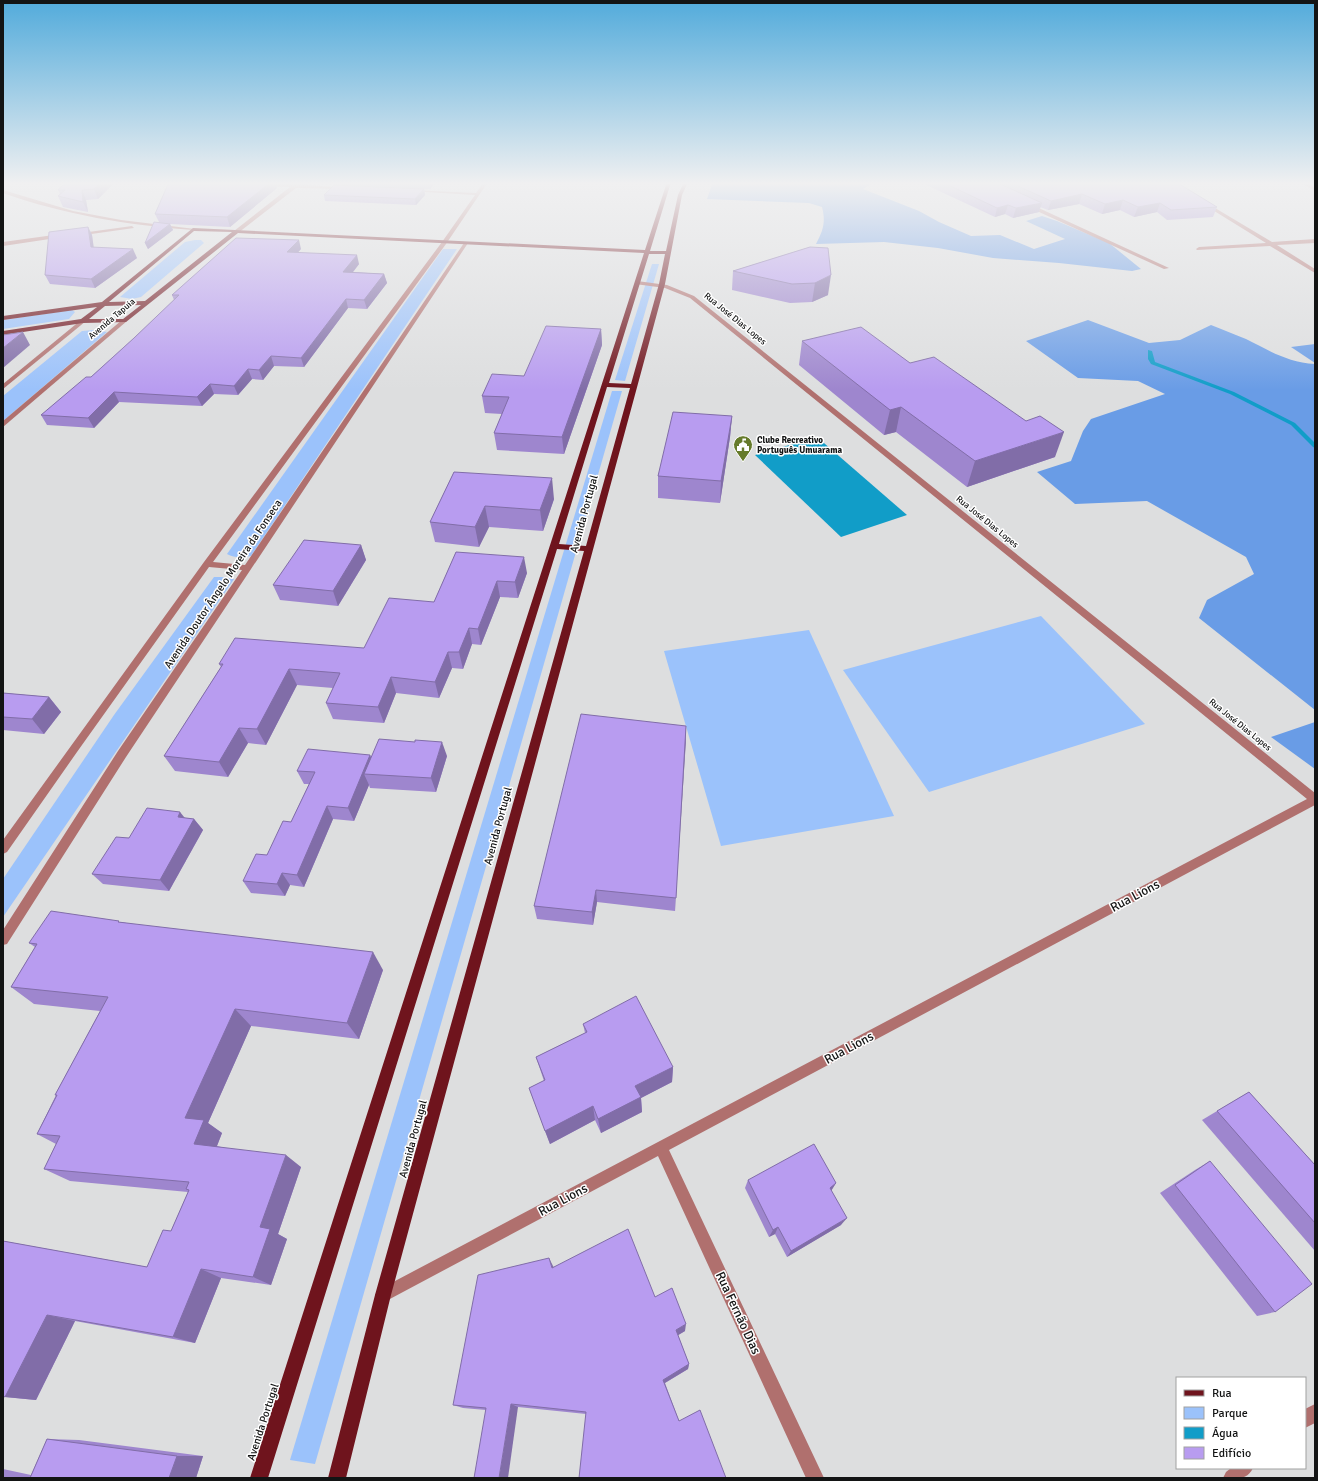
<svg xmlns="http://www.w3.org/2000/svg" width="1318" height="1481" font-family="Signika,sans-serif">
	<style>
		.green { fill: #9bc2fb }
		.forest { fill: #699ce6 }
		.water { fill: #119dc8 }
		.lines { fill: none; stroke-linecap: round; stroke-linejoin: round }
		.stream { fill: #119dc8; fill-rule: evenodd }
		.minor { fill: #b0706e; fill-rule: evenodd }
		.major { fill: #6f141d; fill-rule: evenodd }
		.wall { fill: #9e86ce }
		.shaded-wall { fill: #816da8 }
		.building { fill: #b89cf0; stroke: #816da8 }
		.labels { text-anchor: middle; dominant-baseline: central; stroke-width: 3; stroke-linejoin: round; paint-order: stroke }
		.far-street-label { font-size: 9px; fill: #131414; stroke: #fff }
		.far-poi-label { font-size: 9px; font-weight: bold; fill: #131414; stroke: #fff; text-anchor: start }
		.street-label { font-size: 11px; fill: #131414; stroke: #fff }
		.near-street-label { font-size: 13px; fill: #131414; stroke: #fff }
	</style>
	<rect width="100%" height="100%" fill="#dddedf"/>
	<!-- green -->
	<g class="green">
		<polygon points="195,240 201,240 204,243 141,297 132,299 120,297 185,242"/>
		<path d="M443,249h14l-206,307c-9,2 -17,2 -24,-2z"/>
		<polygon points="652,264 659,264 625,381 615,380"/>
		<polygon points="72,310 75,312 69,319 3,329 3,320"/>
		<polygon points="94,330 107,332 3,421 3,396 82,331"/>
		<polygon points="612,391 622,391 315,1464 290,1460"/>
		<polygon points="214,577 221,577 234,579 3,917 3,879 114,715"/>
		<polygon points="1041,616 1145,724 929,792 843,670"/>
		<polygon points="809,630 894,816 721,846 664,651"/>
	</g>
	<!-- forest -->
	<g class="forest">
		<path d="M713,182h159l1,1 -10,6 56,22 20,11 32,14 29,-1 34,14 31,-10 -39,-18 16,-5 15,5 52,22 32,26 -9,2 -73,-8 -66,-5 -55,-10 -54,-6 -68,2c7,-13 10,-22 6,-37l-13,-4 -102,-4z"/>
		<path d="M1088,320l61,23 31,-3 31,-15c12,5 23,9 35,14 24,12 41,23 69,25v346l-116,-92 8,-18 47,-26 -8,-17 -99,-56 -72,3 -38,-32 34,-11 12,-30 8,-12 74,-25 -27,-13 -60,-3 -52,-37z"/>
		<polygon points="1315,344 1315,363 1291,347"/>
		<polygon points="1315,722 1315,769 1271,737"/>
	</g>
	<!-- water -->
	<polygon class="water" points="817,437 907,515 841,537 755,455"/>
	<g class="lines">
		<!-- stream -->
		<polygon class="stream" points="1148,350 1152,351 1155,362 1234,392 1295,423 1315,443 1315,448 1313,447 1291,425 1230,394 1151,364 1148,359"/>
		<!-- minor -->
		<g class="minor">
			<polygon points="484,182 488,182 446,244 213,562 245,565 464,243 468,243 126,757 7,944 3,945 3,930 118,751 242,570 209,567 77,752 7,852 3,854 3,840 204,562 442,242 475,195 409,191 411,190 476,193"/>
			<polygon points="1299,182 1305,182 1315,188 1315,191"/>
			<polygon points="263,184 296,184 347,188 345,189 296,188 238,233 234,233 234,231 290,187 261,186"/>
			<path d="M3,190l70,21 48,9 74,9 -2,1c-65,-5 -128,-15 -190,-37z"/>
			<polygon points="1205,202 1272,242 1315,239 1315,243 1277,245 1315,269 1315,273 1270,246 1197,250 1196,249 1199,247 1266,243 1203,204"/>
			<polygon points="1026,204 1030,204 1169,268 1164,269 1026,206"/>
			<polygon points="132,226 134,228 77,236 74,234"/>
			<polygon points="61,234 63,237 3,246 3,242"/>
			<polygon points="637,281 667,285 694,296 1315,793 1315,805 669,1150 824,1478 806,1478 658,1156 388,1300 383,1303 378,1300 375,1295 378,1290 1307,799 690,298 665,288 635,284 635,282"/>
			<polygon points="81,320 86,321 3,389 3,384"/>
			<polygon points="122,320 127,321 3,427 3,421"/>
			<polygon points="1315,1404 1315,1423 1305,1428 1305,1409"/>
			<path d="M1231,1468h22c-6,13 -17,10 -30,10l3,-6z"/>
		</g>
		<!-- major -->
		<path class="major" d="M667,182h4l-21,69h16l12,-56 6,-13h4l-6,13 -17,89 -274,1011 -45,183h-18l47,-183 209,-744 -27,-2 -289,929h-18l394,-1225 -406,-20 -112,89 -43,1 -80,12v-4l78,-12 16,-12 -94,13v-4l99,-14 91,-74 452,22zM194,231l38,1 -87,69 -36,1zM649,254h16l-6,30 -28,100 -22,-1zM141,305l-18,14h-34l16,-13zM607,387l23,1 -44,158 -27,-2z"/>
	</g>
	<!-- wall -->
	<g class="wall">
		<polygon points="115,182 98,199 86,200 88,212 63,207 58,196 60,194 58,190"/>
		<polygon points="167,182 275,182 277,188 230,227 170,224 173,230 148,249 145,243 159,222 155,214 168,185"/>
		<polygon points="341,182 436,182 430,189 424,189 425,195 416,205 325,201 324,195 408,188 342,185"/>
		<polygon points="920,182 1176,182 1217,207 1213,217 1167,220 1157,212 1134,217 1120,210 1102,214 1079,204 1048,210 1040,207 1039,212 1013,218 1005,214 995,217"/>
		<polygon points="88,227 92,235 93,248 137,258 95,288 50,284 45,275"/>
		<polygon points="810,247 828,295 812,302 790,303 732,290 733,271"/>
		<polygon points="301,249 298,252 359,264 353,272 384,274 387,283 367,309 348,308 304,367 274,366 263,380 252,379 238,395 214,394 202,406 119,402 94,428 47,425 41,415 91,377 134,338 174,300 172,295"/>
		<polygon points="601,329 602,345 564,454 497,450 494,433 502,414 485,413 482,396 524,376"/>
		<polygon points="802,341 910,363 1055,457 967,487 896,432 884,435 799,365"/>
		<polygon points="732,416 730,437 720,503 658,498 658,476"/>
		<polygon points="454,472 554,499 543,531 489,527 479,547 435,542 430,522"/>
		<polygon points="361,545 366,560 338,606 280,600 273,585"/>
		<polygon points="456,552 527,573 518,598 500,597 481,645 472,644 463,669 452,668 439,698 396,693 384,723 333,719 326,703 333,688 297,685 266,745 248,743 228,777 175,771 164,756 221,667 219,664 364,648 434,602"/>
		<polygon points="3,693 49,697 61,712 44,734 3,730"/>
		<polygon points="686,726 675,911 597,902 593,925 537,919 534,906"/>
		<polygon points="370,755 371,757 447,756 436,792 370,788 369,785 354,821 333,819 304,887 290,885 285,896 251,893 243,881 267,855 291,822 309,784 304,784 297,771"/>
		<polygon points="185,818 194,819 203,830 169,891 103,884 92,874 129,838"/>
		<polygon points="121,922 383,970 359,1039 251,1026 208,1123 222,1133 217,1146 301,1167 278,1234 287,1239 271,1285 221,1278 195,1343 75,1321 36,1400 5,1397 3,1241 147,1267 171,1231 188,1192 70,1181 44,1169 56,1144 37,1134 56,1095 55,1095 100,1011 34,1004 11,987 35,947 29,943"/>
		<polygon points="583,1024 673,1067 672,1082 641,1098 642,1112 601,1133 595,1120 550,1144 529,1088 544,1081 536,1057 585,1033"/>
		<polygon points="1249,1092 1315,1165 1315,1251 1202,1120"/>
		<polygon points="1210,1161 1275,1312 1257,1316 1160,1193 1195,1170"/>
		<polygon points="748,1180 836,1183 831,1191 841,1225 787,1257 775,1234 769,1237 745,1188"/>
		<polygon points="554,1267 655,1297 685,1331 678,1335 689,1364 688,1369 665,1383 679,1421 726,1478 586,1414 518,1407 486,1410 463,1408 453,1405"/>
		<polygon points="47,1439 79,1440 203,1456 196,1478 3,1478 3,1469 31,1475"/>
	</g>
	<!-- shaded-wall -->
	<g class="shaded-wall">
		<polygon points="101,182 115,182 98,199 94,189"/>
		<polygon points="271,182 275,182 277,188 230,227 227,217"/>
		<polygon points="429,182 436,182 430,189"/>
		<polygon points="424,189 425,195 416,205 415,199"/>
		<polygon points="82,190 86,200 88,212 83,202"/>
		<polygon points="1082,194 1079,204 1048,210 1051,201"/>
		<polygon points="1123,200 1120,210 1102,214 1105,204"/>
		<polygon points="1042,203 1039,212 1013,218 1016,208"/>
		<polygon points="1160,203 1157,212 1134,217 1138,207"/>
		<polygon points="1008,205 1005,214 995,217 997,208"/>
		<polygon points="170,224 173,230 148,249 145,243"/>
		<polygon points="88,227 92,235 95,256 91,247"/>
		<polygon points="299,240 301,249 290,261 287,252"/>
		<polygon points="133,249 137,258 95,288 91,279"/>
		<polygon points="357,255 359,264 346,281 343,272"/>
		<polygon points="384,274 387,283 367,309 364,300"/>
		<polygon points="831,275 828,295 812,302 815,283"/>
		<polygon points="346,299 348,308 304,367 301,358"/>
		<polygon points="601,329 602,345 564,454 562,437"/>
		<polygon points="23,332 30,345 3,368 3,348"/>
		<polygon points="271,356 274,366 263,380 259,370"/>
		<polygon points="248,369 252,379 238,395 234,386"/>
		<polygon points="210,384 214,394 202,406 197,397"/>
		<polygon points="114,392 119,402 94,428 88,418"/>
		<polygon points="901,407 896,432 884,435 890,410"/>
		<polygon points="732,416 730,437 720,503 721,481"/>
		<polygon points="1064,432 1055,457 967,487 975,461"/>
		<polygon points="552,478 554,499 543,531 540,510"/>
		<polygon points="485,506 489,527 479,547 475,527"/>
		<polygon points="361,545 366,560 338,606 333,591"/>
		<polygon points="524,557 527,573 518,598 515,582"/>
		<polygon points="497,581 500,597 481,645 478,629"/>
		<polygon points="469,628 472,644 463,669 459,652"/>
		<polygon points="448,652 452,668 439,698 435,682"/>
		<polygon points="289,669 297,685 266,745 257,729"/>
		<polygon points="391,677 396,693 384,723 378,707"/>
		<polygon points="49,697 61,712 44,734 32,719"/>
		<polygon points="686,726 686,740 675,911 676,898"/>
		<polygon points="239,728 248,743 228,777 219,762"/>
		<polygon points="442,742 447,756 436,792 431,778"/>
		<polygon points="370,755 375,768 364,774 369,785 354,821 348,808"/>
		<polygon points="327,806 333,819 304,887 297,875"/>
		<polygon points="180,812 189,823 178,817"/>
		<polygon points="194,819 203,830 169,891 160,880"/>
		<polygon points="282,873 290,885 285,896 277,884"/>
		<polygon points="596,890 597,902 593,925 592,912"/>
		<polygon points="373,952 383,970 359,1039 347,1023"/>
		<polygon points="235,1009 251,1026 208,1123 222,1133 213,1156 194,1144 185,1118"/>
		<polygon points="673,1067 672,1082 641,1098 642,1112 601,1133 598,1119 635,1086"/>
		<polygon points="593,1106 595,1120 550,1144 545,1131"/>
		<polygon points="286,1155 301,1167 278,1234 287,1239 271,1285 253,1277 260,1227"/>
		<polygon points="836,1183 831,1191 830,1188"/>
		<polygon points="847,1218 841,1225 787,1257 791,1251"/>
		<polygon points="778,1227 775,1234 769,1237 773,1230"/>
		<polygon points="549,1258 554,1268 552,1268"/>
		<polygon points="201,1269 221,1278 195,1343 173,1337"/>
		<polygon points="47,1315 75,1321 36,1400 5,1397"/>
		<polygon points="686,1324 685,1331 675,1337 676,1330"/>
		<polygon points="689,1364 688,1369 663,1384 663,1380"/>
		<polygon points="511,1404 518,1407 508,1478 499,1478"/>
		<polygon points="177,1456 203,1456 196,1478 169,1478"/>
	</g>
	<!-- building -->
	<g class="building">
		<polygon points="66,182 101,182 94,189 82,190 83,202 58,196 65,190 58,190"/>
		<polygon points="169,182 271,182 227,217 155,214"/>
		<polygon points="942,182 996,182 1042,203 1016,208 1008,205 997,208"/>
		<polygon points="1009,182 1176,182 1217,207 1171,210 1160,203 1138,207 1123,200 1105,204 1082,194 1051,201"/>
		<polygon points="334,185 424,189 415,199 324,195"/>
		<polygon points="154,222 170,224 145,243"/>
		<polygon points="88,227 91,247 133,249 91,279 45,275 49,232"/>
		<polygon points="236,238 299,240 287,252 357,255 343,272 384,274 364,300 346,299 301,358 271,356 259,370 248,369 234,386 210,384 197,397 114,392 88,418 41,415 86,377 91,377 134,338 179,295 172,295"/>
		<polygon points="810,247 828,248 831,275 815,283 792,284 733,271"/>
		<polygon points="546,326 601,329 562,437 494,433 509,397 482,396 492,374 524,376"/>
		<polygon points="861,327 910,363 934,357 1026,421 1040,416 1064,432 975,461 901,407 890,410 802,341"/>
		<polygon points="23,332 3,348 3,335"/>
		<polygon points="673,412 732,416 721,481 658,476"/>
		<polygon points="454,472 552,478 540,510 485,506 475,527 430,522"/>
		<polygon points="304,540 361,545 333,591 273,585"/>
		<polygon points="456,552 524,557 515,582 497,581 478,629 469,628 459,652 448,652 435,682 391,677 378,707 326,703 340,673 289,669 257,729 239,728 219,762 164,756 223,664 219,664 235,638 364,648 389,598 434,602"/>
		<polygon points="3,693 49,697 32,719 3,717"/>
		<polygon points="581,714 686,726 676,898 596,890 592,912 534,906"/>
		<polygon points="379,739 415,742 415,740 442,742 431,778 364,774"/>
		<polygon points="308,749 370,755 348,808 327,806 297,875 282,873 277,884 243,881 256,854 267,855 283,821 291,822 315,772 297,771"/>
		<polygon points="147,808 180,812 178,817 194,819 160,880 92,874 116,837 129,838"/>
		<polygon points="51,911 119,921 118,922 373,952 347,1023 235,1009 185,1118 204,1120 194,1144 286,1155 260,1227 270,1229 253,1277 201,1269 173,1337 47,1315 5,1397 3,1396 3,1241 147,1267 163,1230 171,1231 189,1190 186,1189 189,1182 44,1169 60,1136 37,1134 57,1095 55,1095 108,997 11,987 37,944 29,943"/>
		<polygon points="636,996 673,1067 635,1086 641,1097 598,1119 593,1106 545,1131 529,1088 545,1080 536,1057 587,1032 583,1024"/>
		<polygon points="1249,1092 1315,1165 1315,1223 1217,1111"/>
		<polygon points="814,1144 836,1183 830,1188 847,1218 791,1251 778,1227 773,1230 748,1180"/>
		<polygon points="1210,1161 1312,1284 1275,1312 1175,1185"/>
		<polygon points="628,1229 655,1297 672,1288 686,1324 676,1330 689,1364 663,1380 679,1421 700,1410 726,1478 579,1478 586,1412 511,1404 499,1478 474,1478 486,1408 453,1405 478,1275 549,1258 552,1268"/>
		<polygon points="47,1439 177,1456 169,1478 30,1478"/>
	</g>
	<!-- sky -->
	<linearGradient id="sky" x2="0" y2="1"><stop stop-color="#52abdb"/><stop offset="0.47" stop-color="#f0f0f1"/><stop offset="1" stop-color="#f0f0f1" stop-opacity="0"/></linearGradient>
	<rect width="1318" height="390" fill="url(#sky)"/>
	<!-- icons -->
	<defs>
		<symbol id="civic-pin" viewBox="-11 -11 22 30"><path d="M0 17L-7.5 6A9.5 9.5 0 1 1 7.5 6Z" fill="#667b2b" stroke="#fff"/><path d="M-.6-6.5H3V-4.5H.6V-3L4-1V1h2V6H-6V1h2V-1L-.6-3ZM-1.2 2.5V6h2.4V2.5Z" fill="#fff"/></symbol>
	</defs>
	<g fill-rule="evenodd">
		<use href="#civic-pin" x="732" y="434" width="22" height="30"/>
	</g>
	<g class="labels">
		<!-- far-street labels -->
		<g class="far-street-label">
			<text transform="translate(112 319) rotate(-40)">Avenida Tapuia</text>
			<text transform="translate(735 319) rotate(39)">Rua José Dias Lopes</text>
			<text transform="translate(987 522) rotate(39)">Rua José Dias Lopes</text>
			<text transform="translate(1240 725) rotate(39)">Rua José Dias Lopes</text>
		</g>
		<!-- far-poi labels -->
		<g class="far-poi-label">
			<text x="757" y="440">Clube Recreativo<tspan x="757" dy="10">Português Umuarama</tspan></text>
		</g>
		<!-- street labels -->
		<g class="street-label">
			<text transform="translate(584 514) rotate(-75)">Avenida Portugal</text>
			<text transform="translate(223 584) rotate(-56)">Avenida Doutor Ângelo Moreira da Fonseca</text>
			<text transform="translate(498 826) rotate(-75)">Avenida Portugal</text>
			<text transform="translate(413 1139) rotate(-75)">Avenida Portugal</text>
			<text transform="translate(263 1422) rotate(-72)">Avenida Portugal</text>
		</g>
		<!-- near-street labels -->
		<g class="near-street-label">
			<text transform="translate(1135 896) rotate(-28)">Rua Lions</text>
			<text transform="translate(849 1048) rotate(-28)">Rua Lions</text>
			<text transform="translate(563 1200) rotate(-28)">Rua Lions</text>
			<text transform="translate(738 1313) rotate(65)">Rua Fernão Dias</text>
		</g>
	</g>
	<!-- border -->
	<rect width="1318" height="1481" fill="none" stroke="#131414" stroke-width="8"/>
	<!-- legend -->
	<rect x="1176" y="1377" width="130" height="92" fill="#ffffff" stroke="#a1a1a1"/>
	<rect x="1184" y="1390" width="20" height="6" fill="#6f141d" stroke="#a1a1a1"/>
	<text x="1212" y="1397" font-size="12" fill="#131414">Rua</text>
	<rect x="1184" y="1407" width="20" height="12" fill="#9bc2fb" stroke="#a1a1a1"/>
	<text x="1212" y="1417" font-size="12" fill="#131414">Parque</text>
	<rect x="1184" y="1427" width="20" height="12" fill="#119dc8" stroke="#a1a1a1"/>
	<text x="1212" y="1437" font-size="12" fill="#131414">Água</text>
	<rect x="1184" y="1447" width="20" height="12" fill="#b89cf0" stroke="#a1a1a1"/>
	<text x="1212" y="1457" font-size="12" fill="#131414">Edifício</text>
</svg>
